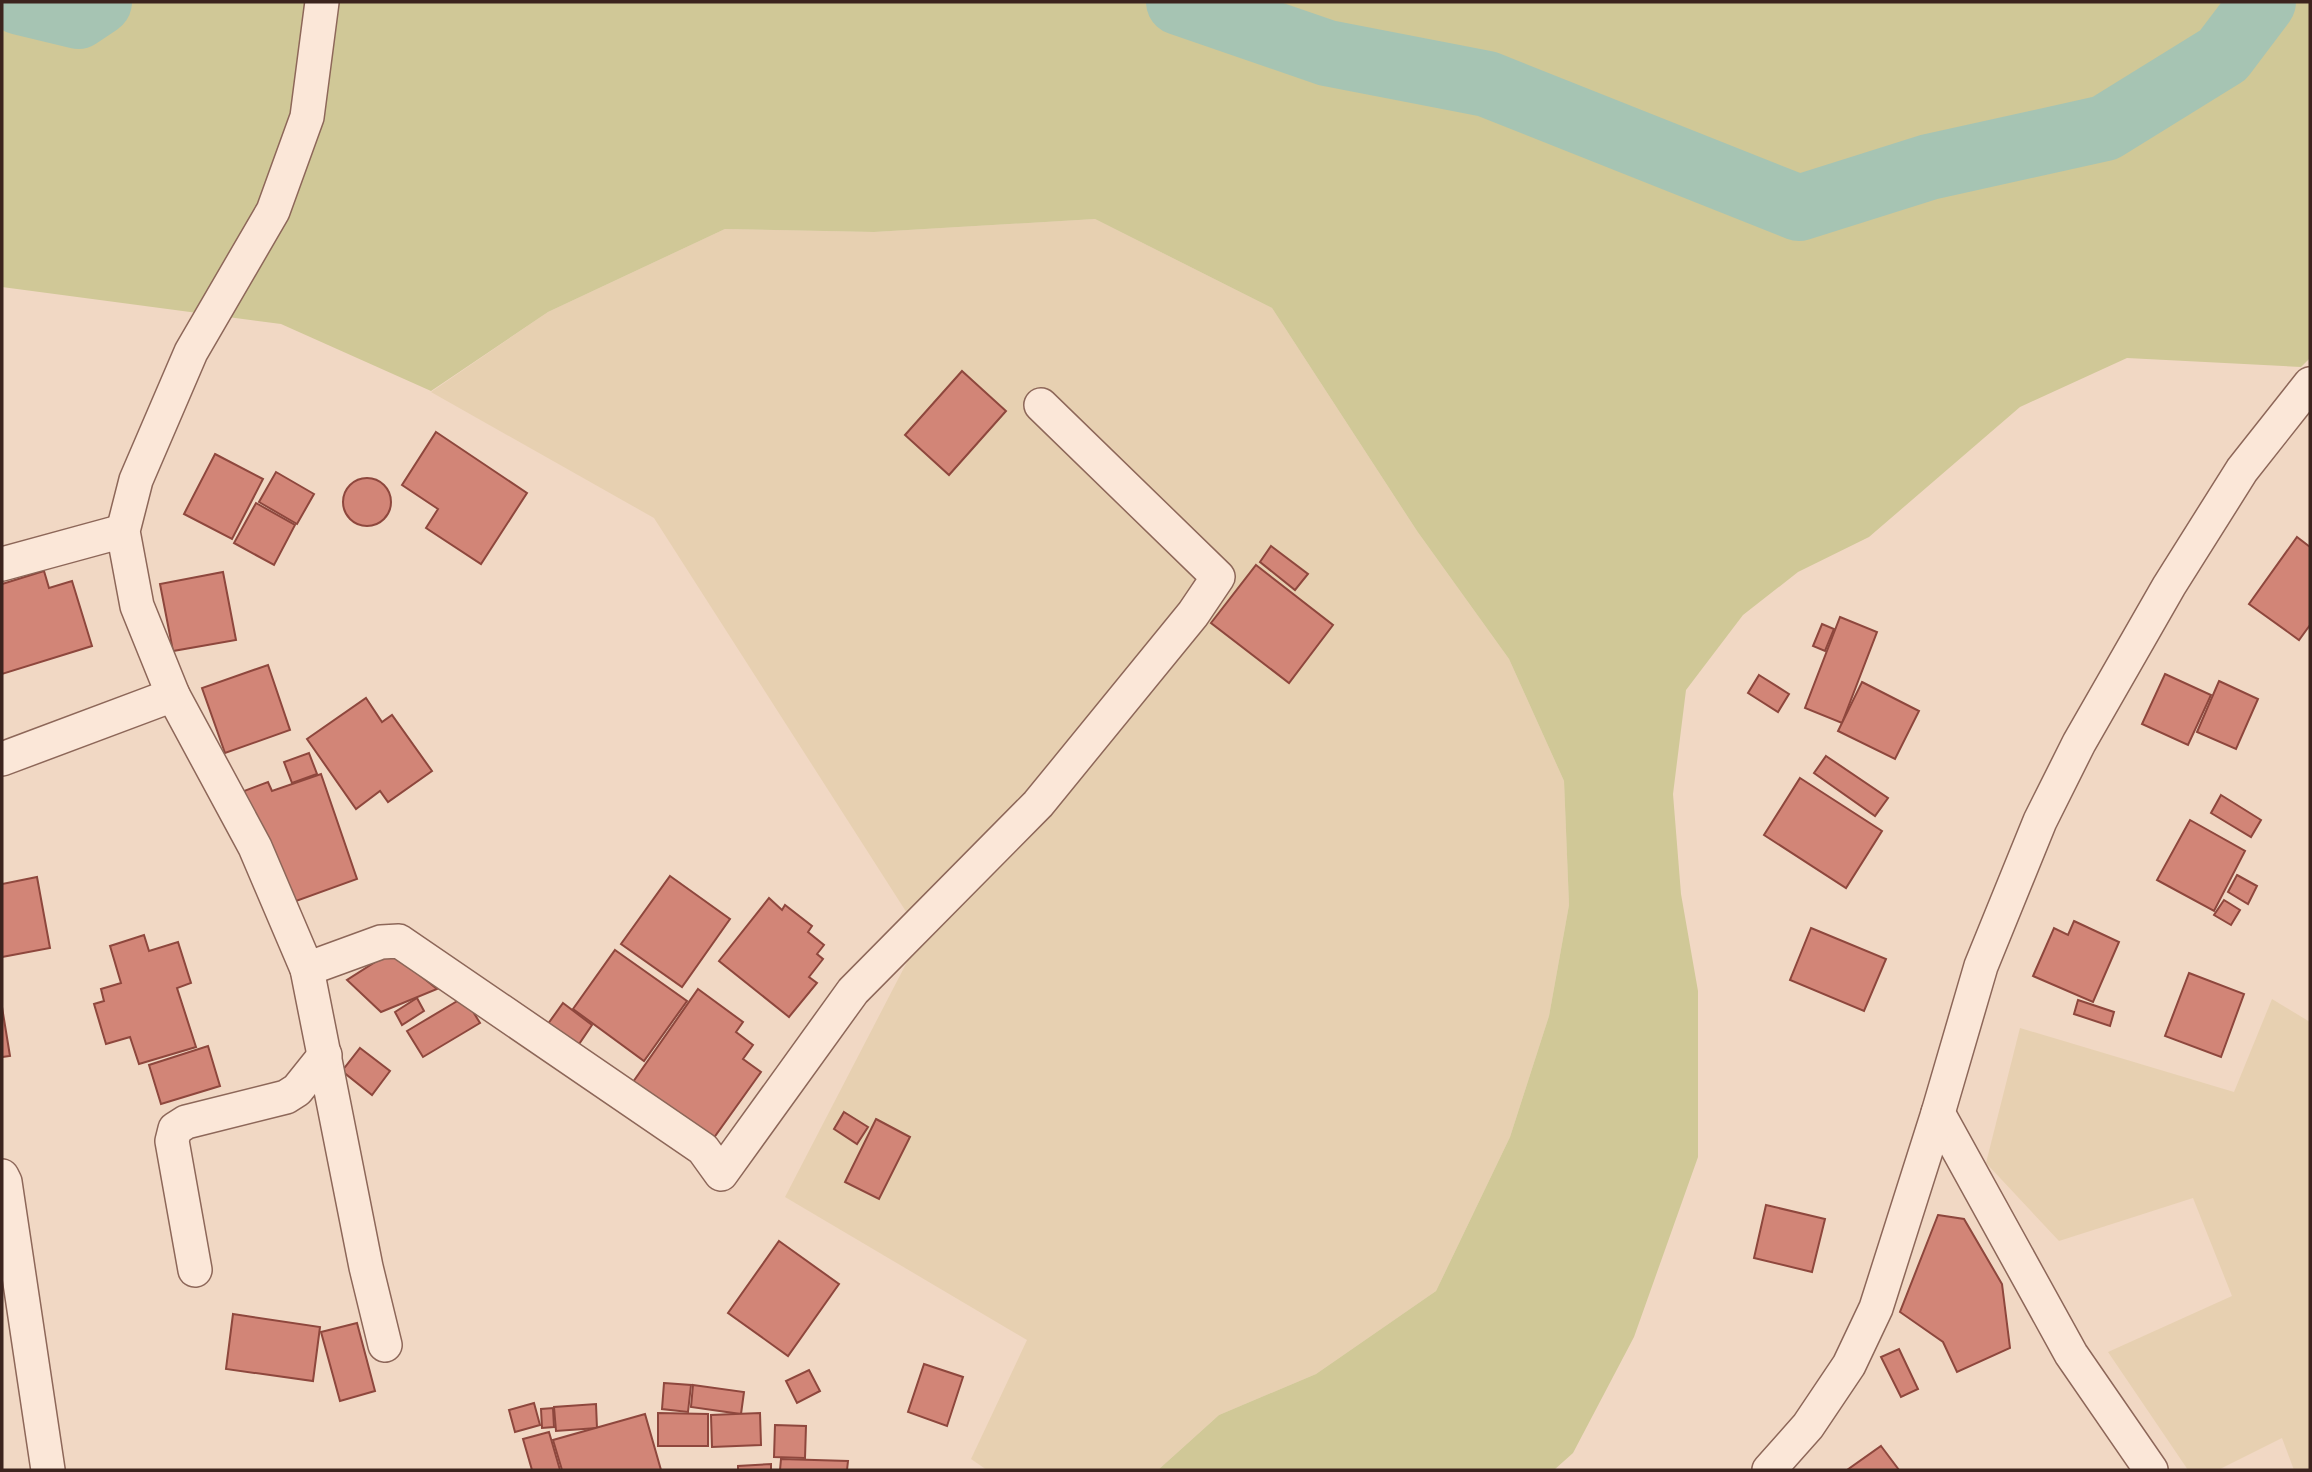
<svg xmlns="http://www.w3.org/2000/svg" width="2312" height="1472" font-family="'Noto Serif',serif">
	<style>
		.farmland { fill: #e7d0b1 }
		.green { fill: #d0c897 }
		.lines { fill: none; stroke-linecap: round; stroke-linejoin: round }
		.river { stroke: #a6c4b3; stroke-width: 66 }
		.building { fill: #d28577; stroke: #8e473d; stroke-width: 2 }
		.minor-casing { stroke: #8d6759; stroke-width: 36 }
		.minor { stroke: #fbe7d8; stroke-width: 33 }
	</style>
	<rect width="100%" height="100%" fill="#f1d8c4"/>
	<!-- farmland -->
	<g class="farmland">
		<polygon points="1095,219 1272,308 1417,531 1509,659 1564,781 1569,905 1549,1016 1510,1137 1436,1291 1316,1374 1219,1415 1158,1470 987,1470 971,1459 1027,1340 785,1197 921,935 654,518 431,392 548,312 725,229 874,232"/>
		<polygon points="2272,999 2310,1022 2310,1470 2294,1470 2282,1438 2218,1470 2188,1470 2108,1352 2232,1296 2193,1198 2059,1241 1986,1163 2020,1028 2234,1092"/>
	</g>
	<!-- green -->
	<polygon class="green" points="2,2 2310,2 2310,358 2301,367 2127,358 2020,407 1869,537 1798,572 1743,615 1686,690 1673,794 1681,894 1698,991 1698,1157 1634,1337 1573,1453 1554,1470 1158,1470 1219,1415 1316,1374 1436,1291 1510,1137 1549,1016 1569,905 1564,781 1509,659 1417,531 1272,308 1095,219 874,232 725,229 548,312 431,391 281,324 2,287"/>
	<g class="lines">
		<!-- river -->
		<g class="river">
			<polyline points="20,2 78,16 99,2"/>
			<polyline points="1179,2 1327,53 1487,84 1799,208 1929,167 2105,128 2223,55 2263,2"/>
		</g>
	</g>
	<!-- building -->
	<g class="building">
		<polygon points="962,371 1006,411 949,475 905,435"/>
		<polygon points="436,432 527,493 481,564 426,528 438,509 402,485"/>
		<polygon points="215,454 263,479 232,539 184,514"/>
		<polygon points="276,472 314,494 297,524 259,502"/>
		<circle cx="367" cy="502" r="24"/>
		<polygon points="256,503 295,525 274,565 234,543"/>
		<polygon points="2297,537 2310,547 2310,625 2299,640 2249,604"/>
		<polygon points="1271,546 1308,574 1295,590 1260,562"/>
		<polygon points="1256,565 1333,625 1289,683 1211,623"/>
		<polygon points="44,571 49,588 72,581 92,646 2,674 2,584"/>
		<polygon points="223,572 236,640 173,651 160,584"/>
		<polygon points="1840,617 1877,632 1842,723 1805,708"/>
		<polygon points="1822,624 1834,629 1825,651 1813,646"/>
		<polygon points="268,665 290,730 225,753 202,688"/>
		<polygon points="2165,674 2211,695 2188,745 2142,724"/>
		<polygon points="1759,675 1789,694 1778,712 1748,693"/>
		<polygon points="2219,681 2258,699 2236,749 2197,732"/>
		<polygon points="1862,682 1919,711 1895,759 1838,731"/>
		<polygon points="366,698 382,722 392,715 432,771 388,802 380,791 356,809 307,739"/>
		<polygon points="309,753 317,774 292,783 284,762"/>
		<polygon points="1826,756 1888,798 1875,816 1814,773"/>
		<polygon points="321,774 357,879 285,905 244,791 268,782 272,791"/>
		<polygon points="1800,778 1882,831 1846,888 1764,835"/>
		<polygon points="2221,795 2261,820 2251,837 2211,813"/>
		<polygon points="2190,820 2245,851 2214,911 2157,880"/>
		<polygon points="2237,875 2257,886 2248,904 2228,892"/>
		<polygon points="670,876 730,919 682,987 621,944"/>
		<polygon points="37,877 50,948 2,957 2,884"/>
		<polygon points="769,898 782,910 785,905 812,926 808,932 824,945 817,954 823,959 809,977 817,983 789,1017 719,961"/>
		<polygon points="2224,900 2240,910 2231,925 2214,915"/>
		<polygon points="2074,921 2119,942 2093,1002 2033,976 2054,928 2068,935"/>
		<polygon points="1811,928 1886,959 1864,1011 1790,980"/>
		<polygon points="144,935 149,951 178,942 191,983 177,988 196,1047 139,1064 130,1037 106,1044 94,1004 104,1001 101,989 121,983 110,946"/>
		<polygon points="615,950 687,1001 644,1061 573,1009"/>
		<polygon points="391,952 437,989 381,1012 347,980"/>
		<polygon points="2189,973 2244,994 2221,1057 2165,1036"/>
		<polygon points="698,989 743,1022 736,1032 753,1045 743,1059 761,1072 713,1139 633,1082"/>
		<polygon points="464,997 480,1023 423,1057 407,1031"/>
		<polygon points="417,998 424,1011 402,1025 395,1012"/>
		<polygon points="2078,1000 2114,1012 2110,1026 2074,1014"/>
		<polygon points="563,1003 592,1025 575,1050 545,1028"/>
		<polygon points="2,1007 10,1056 2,1057"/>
		<polygon points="208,1046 220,1086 161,1104 149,1065"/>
		<polygon points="360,1048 390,1071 372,1095 342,1071"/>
		<polygon points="844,1112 868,1127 857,1144 834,1129"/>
		<polygon points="876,1119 910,1137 879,1199 845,1182"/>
		<polygon points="1766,1205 1825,1219 1812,1272 1754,1258"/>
		<polygon points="1938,1215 1964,1219 2002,1284 2010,1348 1957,1372 1943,1342 1900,1312"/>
		<polygon points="779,1241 839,1284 788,1356 728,1313"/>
		<polygon points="233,1314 320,1327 313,1381 226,1369"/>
		<polygon points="357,1323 375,1391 340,1401 321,1332"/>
		<polygon points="1899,1349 1918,1389 1901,1397 1881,1357"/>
		<polygon points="924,1364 963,1377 947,1426 908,1412"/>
		<polygon points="809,1370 820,1391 797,1403 786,1381"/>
		<polygon points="664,1383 691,1385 688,1412 662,1409"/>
		<polygon points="693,1385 744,1392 741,1414 691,1407"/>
		<polygon points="534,1403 540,1425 515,1432 509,1410"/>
		<polygon points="596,1404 597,1428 556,1431 554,1407"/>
		<polygon points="553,1408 554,1427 542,1428 541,1409"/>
		<polygon points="658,1413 708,1414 708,1446 658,1446"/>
		<polygon points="760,1413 761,1445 712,1447 711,1415"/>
		<polygon points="645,1414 661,1470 562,1470 553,1440"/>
		<polygon points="775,1425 806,1426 805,1458 774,1457"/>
		<polygon points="549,1432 560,1470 532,1470 523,1439"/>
		<polygon points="1881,1446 1899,1470 1847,1470"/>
		<polygon points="781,1459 848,1461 847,1470 780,1470"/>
		<polygon points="771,1464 771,1470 738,1470 738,1466"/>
	</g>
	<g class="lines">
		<defs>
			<g id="minor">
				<polyline points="322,2 307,117 273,211 191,352 136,480 123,531 137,606 173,695 255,847 307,969 366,1267 385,1345"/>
				<polyline points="2,564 123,531"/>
				<polyline points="2,759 173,695"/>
				<polyline points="307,969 381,942 399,941 703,1149 721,1174 853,991 1038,804 1193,614 1218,577 1041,405"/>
				<polyline points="1938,1113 2071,1354 2151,1470"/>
				<polyline points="2,1176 5,1182 48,1470"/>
				<polyline points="195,1270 172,1141 175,1129 186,1122 286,1097 297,1090 325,1055"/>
				<polyline points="1769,1470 1808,1426 1849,1365 1876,1308 1938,1113 1981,966 2040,821 2079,743 2169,586 2242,470 2310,384"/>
			</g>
		</defs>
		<!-- minor casing -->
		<use href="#minor" class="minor-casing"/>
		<!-- minor -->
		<use href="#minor" class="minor"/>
	</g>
	<!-- border -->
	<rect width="2312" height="1472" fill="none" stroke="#3c241e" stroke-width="7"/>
</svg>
